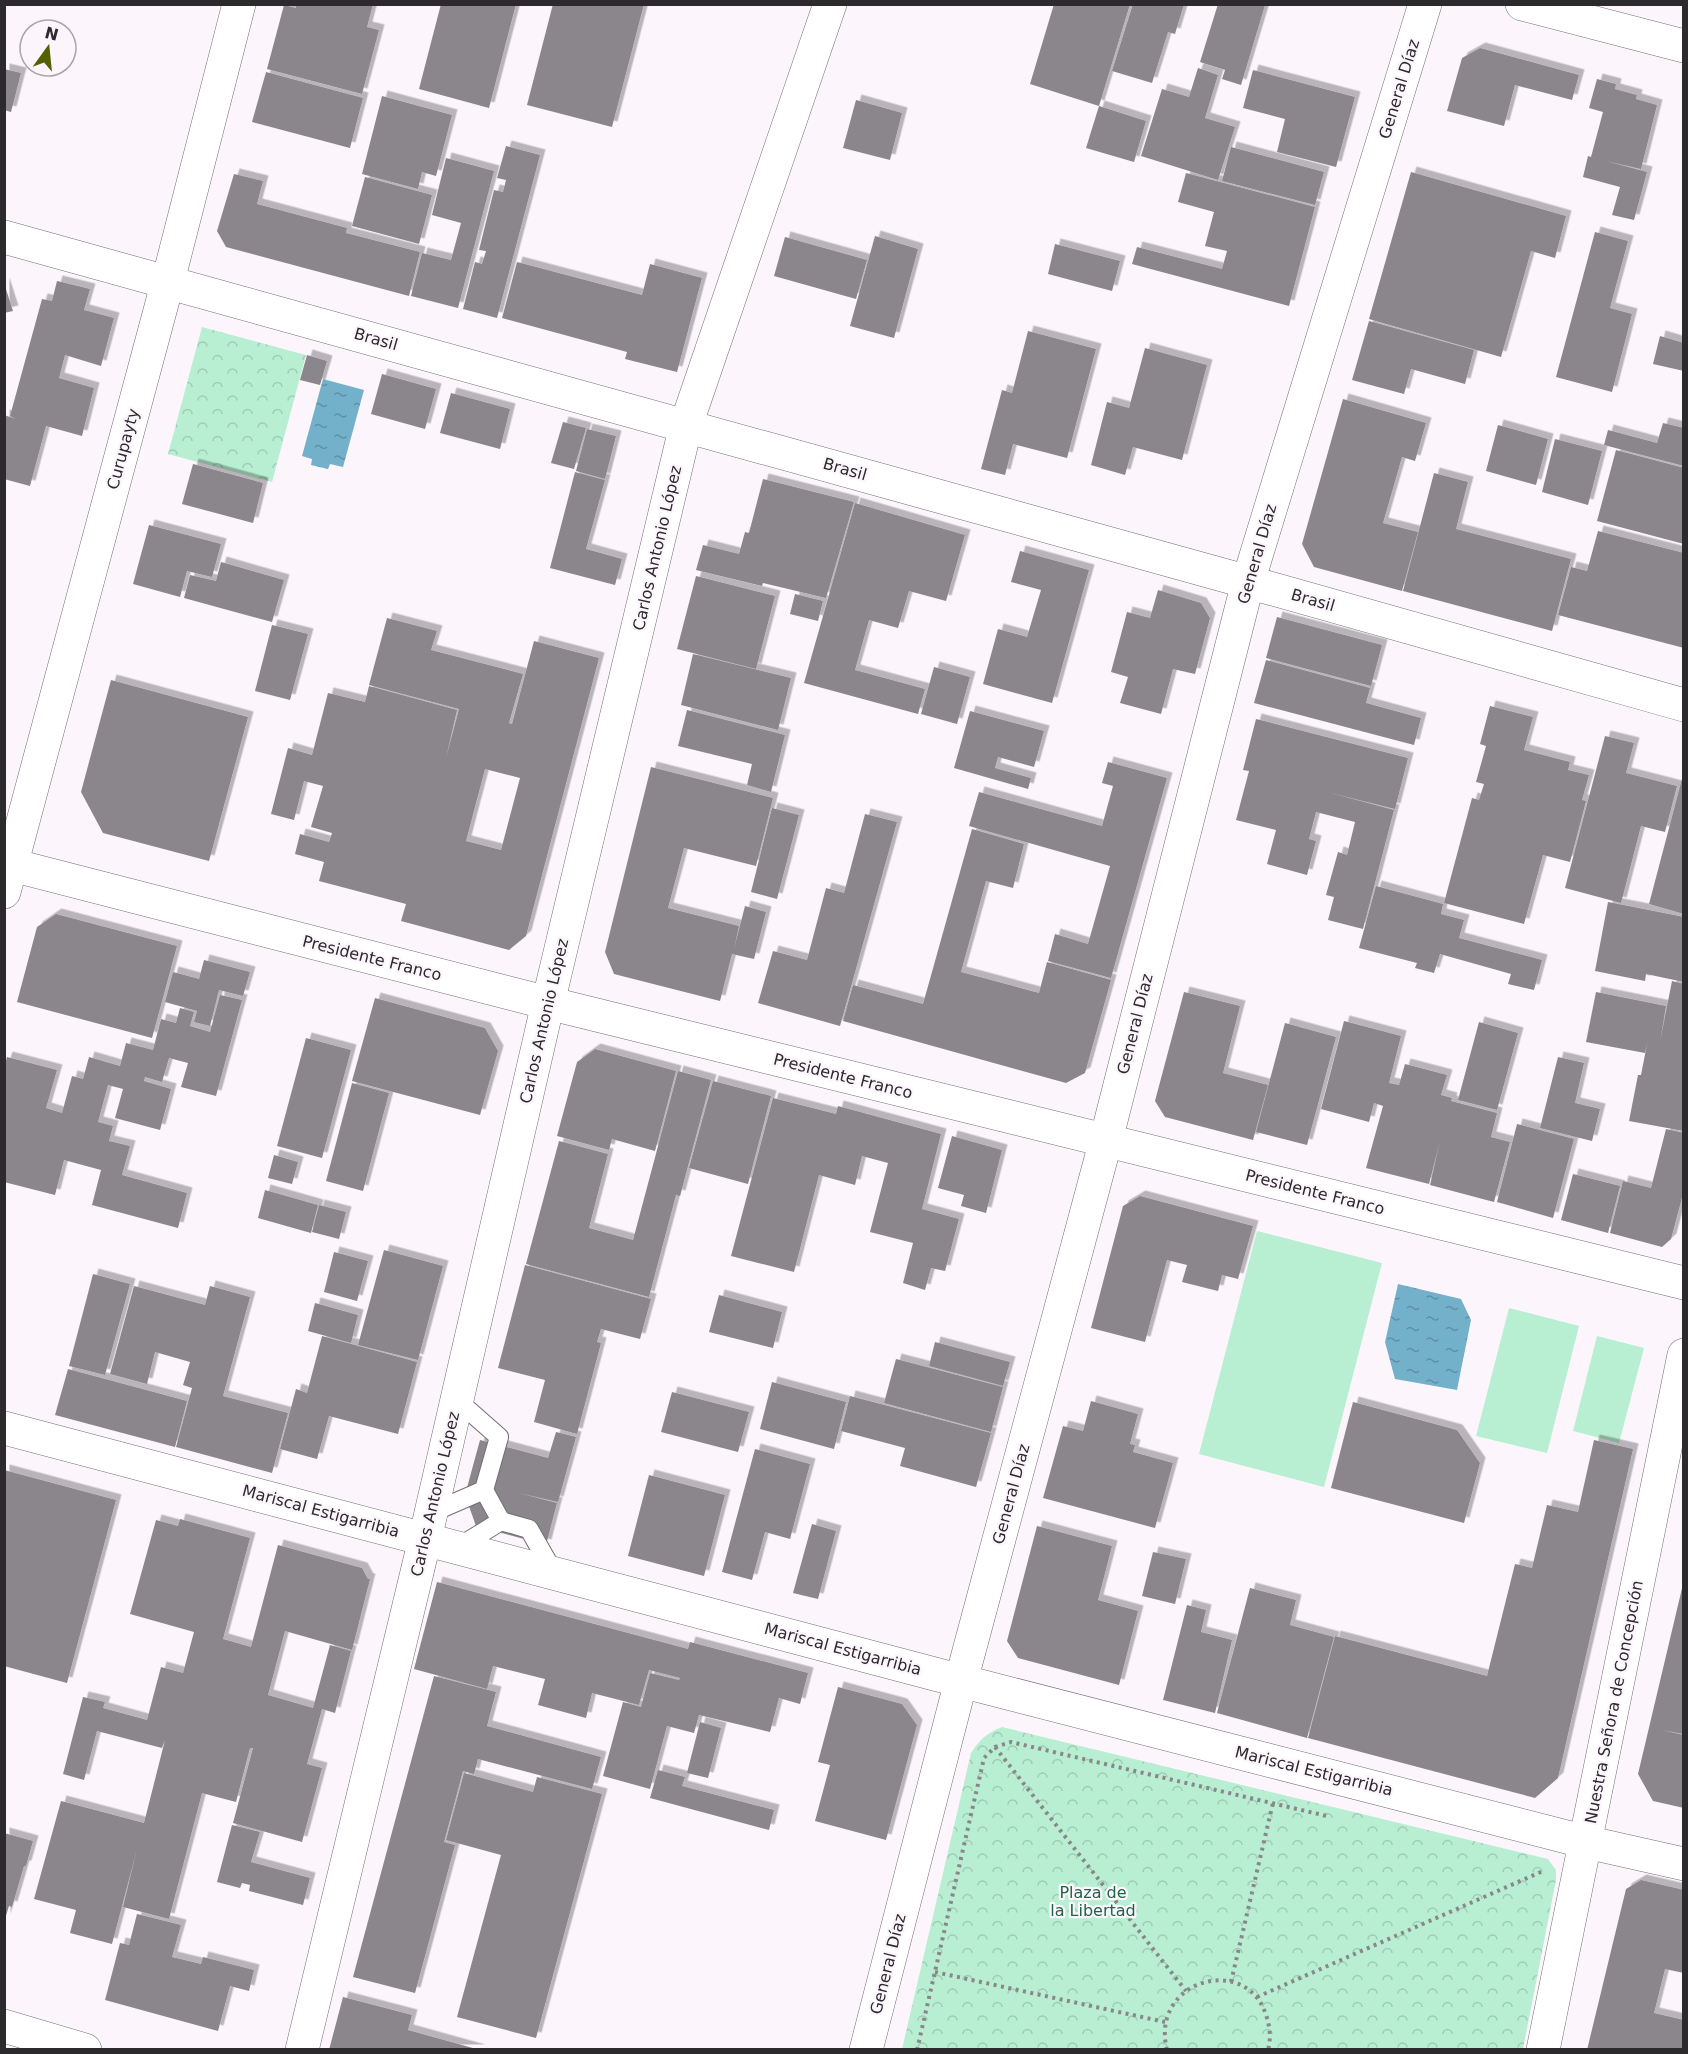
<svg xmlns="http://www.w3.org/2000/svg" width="1688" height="2054" font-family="'DejaVu Sans',sans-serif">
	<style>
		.park { fill: url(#park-crowns) }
		.garden { fill: #b8eed2 }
		.water { fill: url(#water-ripples) }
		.building { fill: #8b868b; fill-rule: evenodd; filter: url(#shadow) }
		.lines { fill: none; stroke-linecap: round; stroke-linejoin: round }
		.lane-casing { stroke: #736e74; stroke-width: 20 }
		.street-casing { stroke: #736e74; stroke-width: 34 }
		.secondary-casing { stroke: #736e74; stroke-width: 34 }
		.path { stroke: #8a868a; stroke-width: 4; stroke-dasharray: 3 4.5; stroke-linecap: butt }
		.lane { stroke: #fff; stroke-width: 18 }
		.street { stroke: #fff; stroke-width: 33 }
		.secondary { stroke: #fff; stroke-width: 33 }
		.labels { text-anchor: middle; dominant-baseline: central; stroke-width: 4.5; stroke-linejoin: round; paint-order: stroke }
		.street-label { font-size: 16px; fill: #2c2a2c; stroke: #fcf6fc }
		.park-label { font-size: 16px; fill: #206448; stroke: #fcf6fc }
	</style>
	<defs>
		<pattern id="park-crowns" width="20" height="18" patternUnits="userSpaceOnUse" patternTransform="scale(1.5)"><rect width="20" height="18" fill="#b8eed2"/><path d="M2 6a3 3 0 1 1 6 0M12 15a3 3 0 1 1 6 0" fill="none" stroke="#9eccb4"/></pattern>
		<pattern id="water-ripples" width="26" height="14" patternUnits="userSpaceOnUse" patternTransform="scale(1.5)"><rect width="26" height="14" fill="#73b0ca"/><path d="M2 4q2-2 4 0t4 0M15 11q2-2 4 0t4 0" fill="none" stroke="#5f8fa4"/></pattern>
		<filter id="shadow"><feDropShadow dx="5.5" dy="-5.5" stdDeviation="0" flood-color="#0004"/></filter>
	</defs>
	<rect width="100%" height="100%" fill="#fcf6fc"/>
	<!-- park -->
	<g class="park">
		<polygon points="202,327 306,355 272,482 168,454"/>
		<path d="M1002,1727l546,132 8,11v10l-33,169h-621l69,-296c9,-14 16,-20 31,-26z"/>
	</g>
	<!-- garden -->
	<g class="garden">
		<polygon points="1257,1231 1382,1263 1324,1487 1199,1454"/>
		<polygon points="1509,1308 1579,1326 1547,1453 1476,1436"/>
		<polygon points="1597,1336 1644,1348 1619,1443 1573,1431"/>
	</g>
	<!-- water -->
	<g class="water">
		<polygon points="323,379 364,390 343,467 330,464 328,469 311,465 312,459 302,456"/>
		<polygon points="1398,1284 1461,1299 1471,1320 1457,1390 1395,1379 1385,1342"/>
	</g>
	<!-- building -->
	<g class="building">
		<polygon points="296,4 373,4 367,27 379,30 362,94 267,69 284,5 296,8"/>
		<polygon points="441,4 516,4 489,108 419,89"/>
		<polygon points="553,4 644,4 612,127 527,105"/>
		<polygon points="1054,4 1130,4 1099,106 1030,84"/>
		<polygon points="1133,4 1184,4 1175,34 1168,32 1152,83 1112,71"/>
		<polygon points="1218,4 1265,5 1241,85 1222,79 1225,70 1200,62"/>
		<polygon points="1480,48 1579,75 1572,100 1515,85 1504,126 1447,111 1462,58"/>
		<polygon points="1198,68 1218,75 1205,118 1235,127 1218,180 1141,156 1162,89 1189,97"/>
		<polygon points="4,69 21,73 11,112 4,110"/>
		<polygon points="1253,70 1355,97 1336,167 1277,152 1285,119 1243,108"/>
		<polygon points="266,72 363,98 350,148 252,122"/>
		<polygon points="1597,79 1616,84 1615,89 1637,95 1636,99 1657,105 1641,169 1606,161 1647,172 1634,220 1612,215 1620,187 1583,177 1588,156 1591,157 1603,112 1589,108"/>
		<polygon points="382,96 452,115 436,176 422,172 418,189 362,174"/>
		<polygon points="856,100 902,113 890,160 843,148"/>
		<polygon points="1099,106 1146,121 1134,162 1086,148"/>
		<polygon points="506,146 540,155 497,318 463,309 475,262 482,264 486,251 479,250 494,190 503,192 506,180 497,178"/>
		<polygon points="1231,147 1324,172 1315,205 1222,181"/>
		<polygon points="446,158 494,171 458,308 411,296 422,253 451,260 461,223 432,215"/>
		<polygon points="1411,172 1566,216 1555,258 1531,251 1501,357 1369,319"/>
		<polygon points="1186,173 1315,207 1289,306 1132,264 1137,247 1222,269 1227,251 1205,246 1214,212 1178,202"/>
		<polygon points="234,174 263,181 257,204 347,228 346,233 420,252 409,296 226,247 217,231"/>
		<polygon points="365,177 432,195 419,244 352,226"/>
		<polygon points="1595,232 1628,241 1610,308 1632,314 1612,392 1556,377"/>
		<polygon points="875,236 918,249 894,338 850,326"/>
		<polygon points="785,237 867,260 856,299 774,276"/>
		<polygon points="1055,244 1120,261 1112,291 1048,274"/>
		<polygon points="517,262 642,295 650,264 702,278 677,372 625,359 627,352 502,318"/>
		<polygon points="57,281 90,289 84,310 114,318 101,366 65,355 59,378 94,388 82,436 46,426 30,486 4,479 4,415 16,419 10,416 42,299 52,301"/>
		<polygon points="4,283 13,311 4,313"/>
		<polygon points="1369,321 1474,350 1465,384 1411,369 1404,394 1352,380"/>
		<polygon points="1028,331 1096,349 1067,458 1013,444 1005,475 981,469 1002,390 1012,393"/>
		<polygon points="1660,336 1684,343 1684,371 1653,364"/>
		<polygon points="1145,348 1207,365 1182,460 1133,447 1125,475 1091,465 1107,402 1129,408"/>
		<polygon points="307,355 327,361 320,385 300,380"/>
		<polygon points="382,374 436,389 425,429 371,414"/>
		<polygon points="451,393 510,409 500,449 440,433"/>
		<polygon points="1343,399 1426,423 1415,461 1402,457 1383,523 1418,532 1402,591 1314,567 1302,544"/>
		<polygon points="563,422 586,428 574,469 551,463"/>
		<polygon points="1663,423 1684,428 1684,466 1604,445 1608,430 1657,443"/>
		<polygon points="1498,425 1548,439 1536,485 1486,471"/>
		<polygon points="587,429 616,436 605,479 576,471"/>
		<polygon points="1555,439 1602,451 1588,505 1542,492"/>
		<polygon points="1616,450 1684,468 1684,544 1597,521"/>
		<polygon points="193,464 263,483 253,523 182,504"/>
		<polygon points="575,472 605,480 586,549 622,559 615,585 550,568"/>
		<polygon points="1434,473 1468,482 1456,529 1571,559 1552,631 1403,591"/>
		<polygon points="763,479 854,502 826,598 763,583 762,586 696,570 703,545 739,554 745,532 749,533"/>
		<polygon points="855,503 965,535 946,601 909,591 898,628 869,620 855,670 925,689 918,714 804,683"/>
		<polygon points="149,525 221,544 212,577 187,571 180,597 133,584"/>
		<polygon points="1598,531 1684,553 1684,648 1558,615 1571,567 1587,571"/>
		<polygon points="1020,551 1089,570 1052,703 983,684 998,629 1027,637 1041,590 1011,582"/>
		<polygon points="221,562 284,580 272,622 184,598 190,575 216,581"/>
		<polygon points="696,576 775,596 756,669 677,649"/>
		<polygon points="1158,590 1201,603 1210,618 1195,674 1173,669 1161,714 1120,703 1128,677 1111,672 1127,612 1150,618"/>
		<polygon points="795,594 823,601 818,621 790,614"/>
		<polygon points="1277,617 1382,645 1371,686 1266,658"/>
		<path d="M387,618l50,13 -6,19 92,24 -14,49 3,1 22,-83 65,17 -73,278 -17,14 -108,-29 5,-17 -87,-23 5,-19 -29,-8 5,-20 29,8 3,-9 -21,-6 12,-41 -19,-5 -10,39 -23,-6 17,-66 24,7 16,-62 37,9 4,-16 88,24 -11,48 13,-49 -90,-24zM485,769l35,9 -19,72 -35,-9z"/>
		<polygon points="272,625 308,634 290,700 255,691"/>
		<polygon points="693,654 791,678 778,730 681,705"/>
		<polygon points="1266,660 1370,688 1366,703 1421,718 1414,745 1254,703"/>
		<polygon points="934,667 970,677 957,724 921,714"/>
		<polygon points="111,680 248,717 209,861 103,833 81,792"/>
		<polygon points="1490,706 1533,717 1524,750 1570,762 1568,770 1589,775 1582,800 1586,801 1570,862 1543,855 1524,924 1444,903 1472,798 1479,800 1484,784 1476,782 1486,746 1480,744"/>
		<polygon points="687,710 785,735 771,792 747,785 752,764 678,746"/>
		<polygon points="970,711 1044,731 1034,767 998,757 995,768 1031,778 1028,789 954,768"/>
		<polygon points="1256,719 1408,758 1395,809 1327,792 1394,810 1363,929 1328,920 1334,897 1326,895 1338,852 1347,855 1355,822 1316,812 1309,839 1316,841 1307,875 1267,864 1276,830 1236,820 1249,771 1243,770"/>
		<polygon points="1605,736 1634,743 1626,773 1677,786 1665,832 1641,826 1621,903 1565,888"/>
		<polygon points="1108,762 1167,778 1111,978 1048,961 1055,934 1088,944 1110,866 969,826 979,792 1102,826 1113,786 1102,783"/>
		<polygon points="651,767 773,798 756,866 684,848 668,908 739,926 734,949 745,906 766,912 754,959 732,954 720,1001 614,974 605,952"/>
		<polygon points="1683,775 1684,775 1684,914 1649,904"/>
		<polygon points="772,808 799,815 777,899 751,892"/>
		<polygon points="865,814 897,822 840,1026 758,1003 773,951 807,960 826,888 844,893"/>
		<polygon points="972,829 1024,844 1013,888 986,881 961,972 1039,993 1047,962 1111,980 1085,1073 1066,1083 843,1021 853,985 923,1004"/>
		<polygon points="1376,886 1443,904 1441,914 1464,920 1459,938 1542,960 1534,990 1508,984 1511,974 1440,954 1434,973 1415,968 1417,963 1359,948"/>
		<polygon points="1608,902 1684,917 1684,982 1646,974 1645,981 1595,971"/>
		<polygon points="56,914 177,946 152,1038 17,1002 37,927"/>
		<polygon points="204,960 250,972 243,996 219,990 210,1026 194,1022 197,1011 165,1002 173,972 199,979"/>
		<polygon points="1672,981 1684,984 1684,1131 1629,1121 1638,1075 1641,1075 1648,1039 1645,1053 1586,1042 1596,992 1666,1006 1660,1042"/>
		<polygon points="1184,992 1240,1006 1223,1073 1268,1085 1253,1140 1165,1117 1155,1101"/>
		<polygon points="220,995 242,1000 216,1096 181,1087 188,1063 169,1058 162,1082 145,1077 144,1081 171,1089 160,1130 115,1118 123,1089 108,1085 98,1122 113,1126 109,1141 130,1146 122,1175 187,1193 178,1228 92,1205 101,1170 64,1160 55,1195 4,1182 4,1067 7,1057 57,1070 46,1108 62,1113 72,1076 83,1079 89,1057 120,1066 126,1043 153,1050 161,1019 176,1023 180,1008 194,1012 190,1026 210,1032"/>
		<polygon points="375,998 485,1028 498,1051 480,1115 352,1081"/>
		<polygon points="1344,1021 1401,1036 1389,1083 1399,1085 1405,1064 1447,1075 1441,1095 1452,1098 1451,1101 1497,1113 1491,1137 1510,1142 1494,1202 1430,1185 1440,1141 1429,1184 1366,1168 1383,1106 1374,1103 1369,1122 1321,1109"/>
		<polygon points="1479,1022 1518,1033 1497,1110 1458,1100"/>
		<polygon points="1285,1023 1336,1037 1307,1145 1256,1132"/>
		<polygon points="306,1038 351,1050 322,1158 277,1146"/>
		<polygon points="595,1049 676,1071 655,1151 612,1139 609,1150 557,1136 577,1062"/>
		<polygon points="1558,1057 1584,1063 1575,1103 1600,1109 1592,1141 1540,1128"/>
		<polygon points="678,1071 711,1080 680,1196 676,1195 649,1297 526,1264 559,1141 608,1154 589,1228 633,1240"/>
		<polygon points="713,1081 771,1096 748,1184 689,1168"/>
		<polygon points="352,1083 389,1093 363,1191 326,1181"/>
		<polygon points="773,1098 836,1114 838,1106 941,1134 922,1209 959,1219 945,1271 931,1268 925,1290 903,1283 913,1243 870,1232 888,1163 862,1156 855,1185 819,1175 794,1272 731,1256"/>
		<polygon points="1517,1124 1574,1139 1553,1218 1497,1202"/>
		<polygon points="1666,1129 1684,1133 1684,1190 1671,1239 1662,1247 1610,1233 1623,1181 1651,1188"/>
		<polygon points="952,1136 1002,1150 986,1213 961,1206 964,1195 938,1188"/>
		<polygon points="274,1155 298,1162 292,1184 268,1178"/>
		<polygon points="1573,1174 1620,1186 1608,1233 1561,1220"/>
		<polygon points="265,1190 318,1205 311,1233 258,1218"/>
		<polygon points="1140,1196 1253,1226 1238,1279 1222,1275 1218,1291 1182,1282 1187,1265 1167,1260 1145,1342 1091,1328 1123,1206"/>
		<polygon points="319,1205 346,1212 339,1239 312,1232"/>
		<polygon points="384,1250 443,1266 418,1360 358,1345"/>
		<polygon points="334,1252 368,1261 357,1301 324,1292"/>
		<polygon points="525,1265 651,1299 640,1339 601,1329 597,1342 601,1343 577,1434 534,1422 545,1380 498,1368"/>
		<polygon points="93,1274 130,1284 105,1375 69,1366"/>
		<polygon points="134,1286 205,1305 210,1286 250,1297 223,1396 288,1413 272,1473 176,1447 192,1388 183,1385 190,1362 155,1352 147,1384 110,1374"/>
		<polygon points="719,1295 782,1312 773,1348 709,1332"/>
		<polygon points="315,1303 358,1315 351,1343 308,1331"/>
		<polygon points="322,1336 417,1362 398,1434 329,1416 317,1459 280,1449 296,1389 307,1393"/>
		<polygon points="935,1342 1010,1362 1003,1386 929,1366"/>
		<polygon points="896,1359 1003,1387 991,1432 884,1403"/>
		<polygon points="68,1369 187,1401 175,1447 55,1415"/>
		<polygon points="772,1382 846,1402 834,1449 760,1429"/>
		<polygon points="672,1392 749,1412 738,1452 661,1432"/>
		<polygon points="850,1396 991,1433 976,1487 900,1466 905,1448 841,1431"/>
		<polygon points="1091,1401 1138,1414 1130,1444 1135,1445 1133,1452 1173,1463 1155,1528 1043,1498 1063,1426 1083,1431"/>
		<polygon points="1353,1402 1457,1430 1480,1463 1464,1523 1331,1488"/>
		<polygon points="556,1432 576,1437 558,1502 519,1493 557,1503 546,1545 476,1526 465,1495 480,1440 548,1458"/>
		<polygon points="1594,1440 1633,1449 1558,1778 1535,1798 1308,1738 1335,1636 1487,1676 1515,1564 1532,1568 1547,1505 1578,1512"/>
		<polygon points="755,1449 810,1464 790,1539 765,1532 752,1580 722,1572"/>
		<polygon points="4,1470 116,1500 67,1683 4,1666"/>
		<polygon points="649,1475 725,1495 704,1576 628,1556"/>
		<polygon points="180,1519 250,1538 223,1639 251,1647 278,1545 362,1568 368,1579 370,1579 352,1650 285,1631 268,1695 313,1708 330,1645 351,1651 335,1713 322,1709 307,1764 322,1768 302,1842 233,1823 253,1748 250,1748 236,1802 202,1793 169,1919 123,1907 137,1849 112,1944 70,1933 76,1910 34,1899 61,1801 144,1823 165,1740 162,1748 97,1731 84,1780 63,1774 83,1697 105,1702 103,1708 147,1720 161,1667 183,1673 194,1632 130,1614 156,1520 178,1526"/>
		<polygon points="812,1524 836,1531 818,1599 793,1593"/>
		<polygon points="1037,1526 1112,1546 1098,1600 1138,1611 1119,1685 1018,1658 1007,1641"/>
		<polygon points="1153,1552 1186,1559 1175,1604 1142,1596"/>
		<polygon points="437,1582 688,1649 690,1642 808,1673 800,1704 779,1698 770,1732 699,1715 694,1733 667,1726 650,1789 603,1776 623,1702 641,1707 650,1673 679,1680 680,1678 649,1670 639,1705 592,1693 586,1718 538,1705 545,1679 493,1666 487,1689 414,1669"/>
		<polygon points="1683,1584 1684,1734 1661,1730 1684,1735 1684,1808 1653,1801 1638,1774"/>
		<polygon points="1250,1588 1296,1600 1290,1625 1334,1637 1307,1738 1217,1713"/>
		<polygon points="1187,1605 1206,1610 1201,1632 1232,1640 1215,1713 1163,1700"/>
		<polygon points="434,1676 496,1692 487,1726 601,1757 592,1789 478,1759 474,1774 463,1771 444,1842 455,1845 415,1993 353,1977"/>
		<polygon points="838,1687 902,1704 917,1725 886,1840 815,1821 830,1765 818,1762"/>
		<polygon points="700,1722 721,1728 708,1778 687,1773"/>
		<polygon points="658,1770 685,1777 682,1786 774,1810 769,1830 650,1798"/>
		<polygon points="464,1773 533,1792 537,1777 602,1794 536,2038 457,2017 501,1855 446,1840"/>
		<polygon points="232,1825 260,1832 251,1862 310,1878 303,1905 249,1891 250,1885 242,1883 240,1888 217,1882"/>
		<polygon points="4,1833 33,1841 26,1866 24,1866 12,1907 9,1906 5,1919"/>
		<polygon points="1641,1880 1684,1890 1684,1973 1665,1969 1654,2013 1684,2020 1684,2050 1587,2050 1626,1889"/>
		<polygon points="137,1914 181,1925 172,1957 201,1964 203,1957 254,1970 249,1991 230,1986 218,2031 105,2000 120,1943 129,1945"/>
		<polygon points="343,1997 412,2015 408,2030 480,2050 329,2050"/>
	</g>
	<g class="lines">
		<defs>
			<g id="lane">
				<polyline points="484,1490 501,1521"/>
				<polyline points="431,1513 484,1490 499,1437 457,1400"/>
				<polyline points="457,1548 501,1521 529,1529 554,1573"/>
			</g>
			<g id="street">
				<polyline points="1522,4 1684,46"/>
				<polyline points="4,237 1248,582 1684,705"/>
				<polyline points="4,863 548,1003 1684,1283"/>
				<polyline points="4,1428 961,1681 1586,1842 1684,1864"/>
				<polyline points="4,2026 85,2050"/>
				<polyline points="302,2050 425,1539 548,1003 686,425 830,4"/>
				<polyline points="866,2050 961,1681 1106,1140 1248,582 1425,4"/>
				<polyline points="1543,2050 1684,1355"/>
			</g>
			<polyline id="secondary" points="4,892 168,281 239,4"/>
		</defs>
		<!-- lane casing -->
		<use href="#lane" class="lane-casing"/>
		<!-- street casing -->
		<use href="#street" class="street-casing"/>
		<!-- secondary casing -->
		<use href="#secondary" class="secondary-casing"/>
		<!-- path -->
		<g class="path">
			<polyline points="995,1747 1186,1991"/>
			<polyline points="935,1972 1165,2022"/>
			<polyline points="1231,1982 1273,1803"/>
			<polyline points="1257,1997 1543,1871"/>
			<polyline points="917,2050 984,1758 995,1747 1011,1742 1327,1816"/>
			<path d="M1167,2050c-18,-71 82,-98 100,-32 3,10 4,21 1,32"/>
		</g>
		<!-- lane -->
		<use href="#lane" class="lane"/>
		<!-- street -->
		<use href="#street" class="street"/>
		<!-- secondary -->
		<use href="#secondary" class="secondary"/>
	</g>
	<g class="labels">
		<!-- street labels -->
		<g class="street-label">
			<text transform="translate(1399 89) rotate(-73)">General Díaz</text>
			<text transform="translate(376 339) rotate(16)">Brasil</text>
			<text transform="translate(123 449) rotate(-75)">Curupayty</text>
			<text transform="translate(845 469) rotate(16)">Brasil</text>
			<text transform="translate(657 548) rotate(-77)">Carlos Antonio López</text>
			<text transform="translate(1257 554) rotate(-74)">General Díaz</text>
			<text transform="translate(1313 600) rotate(16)">Brasil</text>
			<text transform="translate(372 958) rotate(14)">Presidente Franco</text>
			<text transform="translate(544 1021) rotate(-77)">Carlos Antonio López</text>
			<text transform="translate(1135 1024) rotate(-76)">General Díaz</text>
			<text transform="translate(843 1076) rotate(14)">Presidente Franco</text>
			<text transform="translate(1315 1192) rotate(14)">Presidente Franco</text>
			<text transform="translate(435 1494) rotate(-77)">Carlos Antonio López</text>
			<text transform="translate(1011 1494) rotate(-75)">General Díaz</text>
			<text transform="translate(321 1511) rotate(15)">Mariscal Estigarribia</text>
			<text transform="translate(843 1649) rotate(15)">Mariscal Estigarribia</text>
			<text transform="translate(1614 1702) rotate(-79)">Nuestra Señora de Concepción</text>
			<text transform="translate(1314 1771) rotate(14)">Mariscal Estigarribia</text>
			<text transform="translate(888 1964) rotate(-76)">General Díaz</text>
		</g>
		<!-- park labels -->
		<g class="park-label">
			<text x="1093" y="1892">Plaza de<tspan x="1093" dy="18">la Libertad</tspan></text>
		</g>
	</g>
	<!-- border -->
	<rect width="1688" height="2054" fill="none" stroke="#2c2a2c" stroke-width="12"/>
	<!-- north arrow -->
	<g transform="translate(48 48) rotate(15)"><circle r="28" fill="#fcf6fc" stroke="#a9a4a9" stroke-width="1.5"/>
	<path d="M0-4.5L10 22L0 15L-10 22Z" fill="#536102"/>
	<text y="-9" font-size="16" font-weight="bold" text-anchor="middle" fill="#2c2a2c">N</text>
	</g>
</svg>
